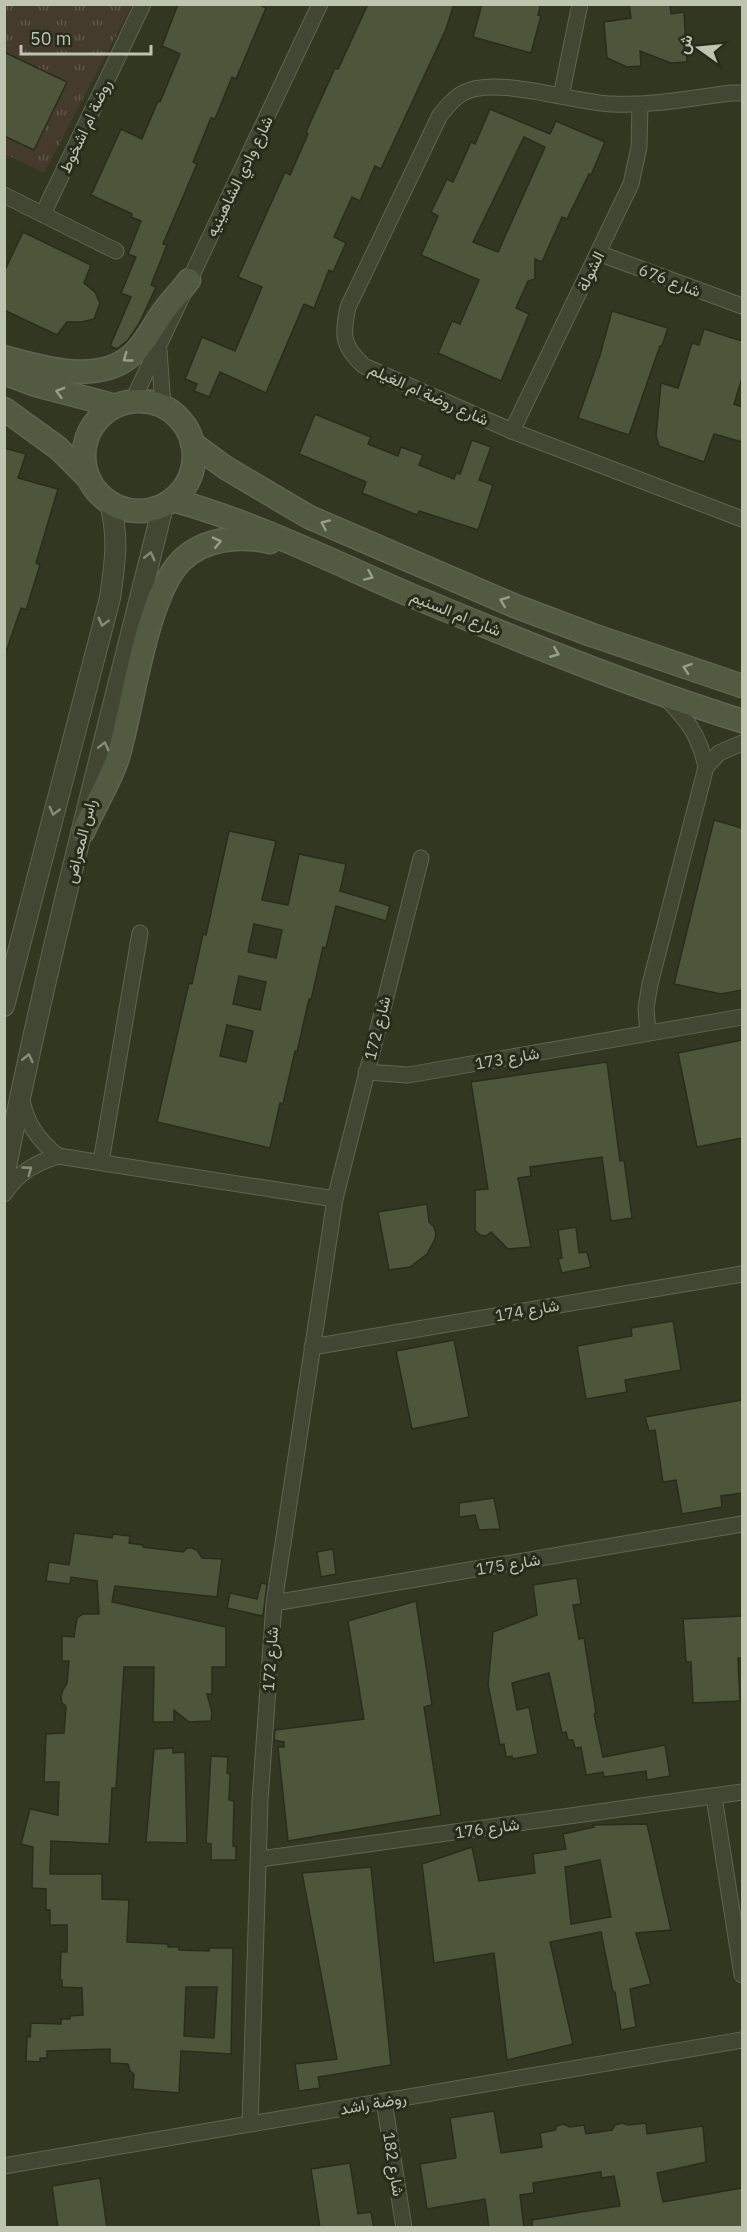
<svg xmlns="http://www.w3.org/2000/svg" width="747" height="2232" font-family="'IBM Plex Sans',Vazirmatn,sans-serif">
	<style>
		.grass { fill: url(#grass-tufts) }
		.building { fill: #4d553a; stroke: #292e1c; stroke-width: 1.5; fill-rule: evenodd }
		.lines { fill: none; stroke-linecap: round; stroke-linejoin: round }
		.minor-casing { stroke: #606552; stroke-width: 17 }
		.tertiary-casing { stroke: #606552; stroke-width: 22 }
		.secondary-casing { stroke: #606552; stroke-width: 25 }
		.minor { stroke: #424734; stroke-width: 15 }
		.tertiary { stroke: #424734; stroke-width: 20 }
		.secondary { stroke: #525a42; stroke-width: 22 }
		.oneway { stroke: #989f89 }
		.oneway2 { stroke: #868c78 }
		.labels { text-anchor: middle; dominant-baseline: central; stroke-width: 6; stroke-linejoin: round; paint-order: stroke }
		.street-label { font-size: 16px; fill: #bdc4af; stroke: #272c1a }
	</style>
	<defs>
		<pattern id="grass-tufts" width="24" height="20" patternUnits="userSpaceOnUse" patternTransform="scale(1.5)"><rect width="24" height="20" fill="#453b2d"/><path d="M3 7l-1-3M5 7V3M7 7l1-3M15 17l-1-3M17 17v-4M19 17l1-3" fill="none" stroke="#5e5649"/></pattern>
	</defs>
	<rect width="100%" height="100%" fill="#313721"/>
	<!-- grass -->
	<polygon class="grass" points="5,5 132,5 44,173 5,154"/>
	<!-- building -->
	<g class="building">
		<polygon points="178,4 258,4 266,8 236,79 232,77 215,119 211,118 193,162 197,164 163,244 167,245 151,285 156,287 139,324 128,340 117,349 110,346 131,297 121,293 136,257 128,254 141,221 131,217 132,214 91,195 121,129 142,139 158,101 160,102 180,54 162,46"/>
		<polygon points="368,4 454,4 446,29 381,169 375,166 360,201 352,197 334,237 346,243 333,272 329,270 314,308 304,304 266,393 220,372 209,397 194,391 197,384 185,379 202,337 235,351 262,287 238,277 285,172 290,175 308,134 306,132 335,68 338,69"/>
		<polygon points="482,4 541,4 538,15 541,16 531,53 473,37"/>
		<polygon points="629,4 670,4 671,14 684,12 687,62 671,63 640,51 641,66 627,67 607,58 604,22 631,18"/>
		<polygon points="4,52 67,82 34,150 4,136"/>
		<path d="M490,109l60,25 6,-13 49,21 -14,33 -2,-1 -22,45 -5,-2 -20,45 -7,-3v20l-7,2 -12,27 13,6 -28,67 -63,-28 14,-32 8,3 19,-44 -58,-25 17,-39 -7,-4 16,-33 6,3 18,-40 4,2zM524,137l21,10 -47,105 -25,-10z"/>
		<polygon points="23,232 91,265 84,283 95,292 100,303 94,319 82,322 67,322 57,335 4,310 4,272"/>
		<polygon points="612,311 668,328 662,346 660,346 629,435 578,418 600,355"/>
		<polygon points="704,329 742,341 742,378 734,404 742,407 742,442 714,434 704,462 659,446 656,436 661,383 678,388 692,343 699,345"/>
		<polygon points="315,414 371,437 368,444 398,456 401,447 423,455 419,465 454,479 456,473 460,474 472,440 491,447 479,480 493,485 478,530 419,511 417,515 362,493 366,482 299,454"/>
		<polygon points="4,448 26,454 18,478 58,489 36,563 40,565 26,610 21,608 7,649 4,648"/>
		<polygon points="714,820 742,828 742,990 721,994 674,984"/>
		<path d="M229,831l47,10 -14,59 26,5 11,-51 47,10 -6,27 50,15 -4,15 -50,-15 -10,42 -3,-1 -12,53 -2,-1 -12,53 -2,-1 -12,53 -3,-1 -10,45 -113,-26 32,-139 3,1 11,-50 3,1zM254,924l28,6 -6,28 -28,-6zM239,976l27,6 -6,28 -27,-6zM227,1025l26,6 -7,31 -26,-6z"/>
		<polygon points="742,1040 742,1138 697,1147 678,1053"/>
		<polygon points="607,1062 620,1161 624,1160 632,1218 611,1221 602,1157 530,1167 531,1176 518,1178 531,1247 508,1249 491,1232 486,1236 480,1235 475,1230 475,1190 488,1189 471,1082"/>
		<polygon points="427,1204 429,1222 434,1227 436,1234 435,1239 427,1254 410,1267 389,1270 378,1212"/>
		<polygon points="576,1227 579,1253 587,1252 591,1267 562,1273 558,1259 562,1258 558,1230"/>
		<polygon points="673,1321 681,1370 625,1380 627,1392 586,1399 577,1346 632,1336 631,1328"/>
		<polygon points="454,1340 469,1417 412,1429 396,1351"/>
		<polygon points="742,1400 742,1493 721,1496 722,1507 682,1514 676,1480 663,1482 655,1430 649,1431 645,1417"/>
		<polygon points="494,1498 500,1529 479,1530 475,1515 459,1517 459,1503"/>
		<path d="M74,1533l38,5 1,-4 17,2 -1,7 14,2v2l40,5 4,-4h5l5,2 5,8 20,1 -5,38 -102,-11 -3,16 114,25v40h-14v27h-5l5,18 -1,9 -22,1 -15,-12v12h-21l1,-55h-30l-8,121h-4l-3,56 -58,-3 -1,33h52v25l27,1 -2,42 41,2v3h11v3l30,1v-3h24l-2,106 -50,-3 -2,42 -46,-4 1,-15 -4,-3 -2,-7 -18,-1v-14l-63,2v7h-7v4l-14,-1 1,-24h3l1,-14 30,1v-5h9v-3l13,-1 -1,-27 -20,-1v-7h-2l1,-28h6v-27h-17v-15h-4v-21l-14,-1 1,-41 -12,-3 9,-35 28,6 1,-33h-15l2,-48 18,-1 2,-27 -4,-3 -1,-4 1,-7 5,-9 2,-22h-7v-25l12,1 3,-19 6,-4h16l-2,-33 -26,-4 -1,7 -24,-3 3,-19 20,3zM186,1987h31l-3,51 -30,-2z"/>
		<polygon points="333,1549 336,1574 321,1577 317,1552"/>
		<polygon points="577,1578 581,1604 573,1605 579,1639 584,1638 596,1713 594,1714 603,1757 665,1745 670,1776 647,1780 646,1771 604,1777 603,1772 586,1775 581,1747 575,1748 573,1740 568,1740 566,1732 562,1733 549,1673 512,1683 517,1710 529,1707 538,1754 513,1759 512,1756 506,1757 504,1744 500,1745 488,1685 493,1632 537,1615 533,1585"/>
		<polygon points="261,1583 267,1584 263,1616 227,1608 230,1593 257,1599"/>
		<polygon points="416,1601 432,1705 424,1707 441,1815 288,1841 278,1747 284,1747 284,1742 274,1740 275,1730 364,1719 348,1621"/>
		<polygon points="742,1616 742,1658 738,1658 740,1701 693,1703 691,1662 686,1662 683,1619"/>
		<polygon points="173,1748 173,1753 185,1752 187,1843 146,1842 154,1749"/>
		<polygon points="211,1756 228,1757 227,1773 230,1774 229,1800 234,1801 233,1846 236,1846 236,1860 211,1860 211,1844 206,1843"/>
		<path d="M647,1824l24,106 -35,3 15,51 -21,5 6,38 -15,3 -6,-38h-2l-12,-60 -51,10 23,102 -66,16 -13,-107 -60,10 -12,-99 50,-17 7,34 56,-8 -2,-19 33,-5 -3,-15 31,-7 -1,-2zM600,1860l11,57 -40,7 -6,-57z"/>
		<polygon points="371,1867 391,2065 318,2077 320,2088 299,2091 295,2064 337,2059 302,1873"/>
		<polygon points="494,2111 501,2153 542,2147 540,2133 555,2130 557,2126 563,2124 570,2127 584,2125 586,2134 612,2130 615,2125 622,2123 628,2125 646,2123 647,2134 703,2126 706,2162 657,2173 663,2202 742,2188 742,2228 532,2228 532,2220 620,2206 614,2176 601,2178 601,2172 533,2183 534,2193 520,2195 524,2228 489,2228 485,2199 427,2209 420,2164 456,2158 450,2118"/>
		<polygon points="350,2163 358,2214 371,2212 374,2228 320,2228 311,2169"/>
		<polygon points="100,2178 107,2228 58,2228 52,2186"/>
	</g>
	<g class="lines">
		<defs>
			<g id="minor">
				<path d="M742,93h-11c-40,5 -79,13 -119,11 -38,-1 -116,-29 -149,-11 -10,5 -16,14 -23,22l-92,192c-6,28 -6,39 16,59l148,65 230,88"/>
				<polyline points="561,96 580,4"/>
				<polyline points="4,195 116,251"/>
				<polyline points="43,214 143,4"/>
				<polyline points="598,253 742,306"/>
				<polyline points="159,350 163,406"/>
				<polyline points="132,402 320,4"/>
				<polyline points="512,431 631,184 639,147 640,105"/>
				<path d="M666,698c22,23 33,37 40,69"/>
				<polyline points="648,1033 646,1008 650,984 706,767 719,753 742,743"/>
				<polyline points="366,1072 408,1075 742,1017"/>
				<path d="M21,1096c5,27 16,43 37,60"/>
				<polyline points="101,1162 140,933"/>
				<path d="M4,1194c14,-21 31,-31 54,-38l277,43"/>
				<polyline points="312,1347 742,1274"/>
				<polyline points="274,1603 742,1524"/>
				<polyline points="714,1797 742,1975"/>
				<polyline points="260,1859 742,1792"/>
				<polyline points="384,2101 404,2228"/>
				<polyline points="250,2124 260,1801 274,1603 335,1199 421,858"/>
				<polyline points="4,2166 742,2040"/>
			</g>
			<g id="tertiary">
				<path d="M4,1006l106,-408c5,-36 9,-59 0,-95"/>
				<path d="M4,1177c44,-226 104,-448 159,-671"/>
			</g>
			<g id="secondary">
				<path d="M4,357c39,11 96,28 129,-3 13,-12 20,-28 30,-42 8,-11 18,-21 26,-32"/>
				<polyline points="4,373 36,385 116,406"/>
				<circle cx="139" cy="456" r="55"/>
				<polyline points="4,409 58,448 88,478"/>
				<polyline points="192,443 226,468 309,517 515,606 592,635 742,686"/>
				<path d="M173,500c87,24 166,65 249,100 106,44 212,87 320,121"/>
				<path d="M83,832c11,-25 27,-50 35,-75 15,-51 28,-159 62,-195 23,-24 60,-27 90,-20"/>
			</g>
		</defs>
		<!-- minor casing -->
		<use href="#minor" class="minor-casing"/>
		<!-- tertiary casing -->
		<use href="#tertiary" class="tertiary-casing"/>
		<!-- secondary casing -->
		<use href="#secondary" class="secondary-casing"/>
		<!-- minor -->
		<use href="#minor" class="minor"/>
		<!-- tertiary -->
		<use href="#tertiary" class="tertiary"/>
		<!-- secondary -->
		<use href="#secondary" class="secondary"/>
	</g>
	<!-- one-way arrows -->
	<defs><path id="oneway-chevron" d="M-2-3.5L2.5 0L-2 3.5" fill="none" stroke-width="1.6" stroke-linecap="round" stroke-linejoin="round" transform="scale(1.5)"/></defs>
	<g class="oneway">
		<use href="#oneway-chevron" transform="translate(127 358) rotate(144)"/>
		<use href="#oneway-chevron" transform="translate(60 392) rotate(-164)"/>
		<use href="#oneway-chevron" transform="translate(325 524) rotate(-156)"/>
		<use href="#oneway-chevron" transform="translate(217 542) rotate(-13)"/>
		<use href="#oneway-chevron" transform="translate(369 576) rotate(24)"/>
		<use href="#oneway-chevron" transform="translate(504 601) rotate(-158)"/>
		<use href="#oneway-chevron" transform="translate(555 653) rotate(22)"/>
		<use href="#oneway-chevron" transform="translate(687 668) rotate(-161)"/>
	</g>
	<g class="oneway2">
		<use href="#oneway-chevron" transform="translate(150 556) rotate(-76)"/>
		<use href="#oneway-chevron" transform="translate(103 622) rotate(105)"/>
		<use href="#oneway-chevron" transform="translate(104 746) rotate(-76)"/>
		<use href="#oneway-chevron" transform="translate(54 811) rotate(105)"/>
		<use href="#oneway-chevron" transform="translate(28 1058) rotate(-77)"/>
		<use href="#oneway-chevron" transform="translate(28 1170) rotate(-36)"/>
	</g>
	<g class="labels">
		<!-- street labels -->
		<g class="street-label">
			<text transform="translate(85 126) rotate(-65)">روضة ام اشخوط</text>
			<text transform="translate(239 176) rotate(-64)">شارع وادي الشاهينيه</text>
			<text transform="translate(590 271) rotate(-64)">الشولة</text>
			<text transform="translate(670 280) rotate(21)">شارع 676</text>
			<text transform="translate(429 394) rotate(24)">شارع روضة ام الغيلم</text>
			<text transform="translate(456 613) rotate(22)">شارع ام السنيم</text>
			<text transform="translate(80 841) rotate(-76)">راس المعراض</text>
			<text transform="translate(377 1028) rotate(-76)">شارع 172</text>
			<text transform="translate(507 1058) rotate(-10)">شارع 173</text>
			<text transform="translate(527 1310) rotate(-10)">شارع 174</text>
			<text transform="translate(508 1564) rotate(-9)">شارع 175</text>
			<text transform="translate(270 1659) rotate(-86)">شارع 172</text>
			<text transform="translate(487 1828) rotate(-8)">شارع 176</text>
			<text transform="translate(373 2103) rotate(-10)">روضة راشد</text>
			<text transform="translate(394 2164) rotate(81)">شارع 182</text>
		</g>
	</g>
	<!-- border -->
	<rect width="747" height="2232" fill="none" stroke="#bdc4af" stroke-width="12"/>
	<!-- north arrow -->
	<g transform="translate(699 48) rotate(285)" stroke="#272c1a" stroke-width="4.5" paint-order="stroke">
	<path d="M0-4.5L10 22L0 15L-10 22Z" fill="#bdc4af"/>
	<text y="-9" font-size="16" font-weight="bold" text-anchor="middle" fill="#bdc4af">ش</text>
	</g>
	<!-- scale -->
	<path d="M21 45v9h130v-9" fill="none" stroke="#bdc4af" stroke-width="3"/>
	<text x="30" y="45" font-size="18" fill="#bdc4af" stroke="#272c1a" stroke-width="4.5" paint-order="stroke">50 m</text>
</svg>
